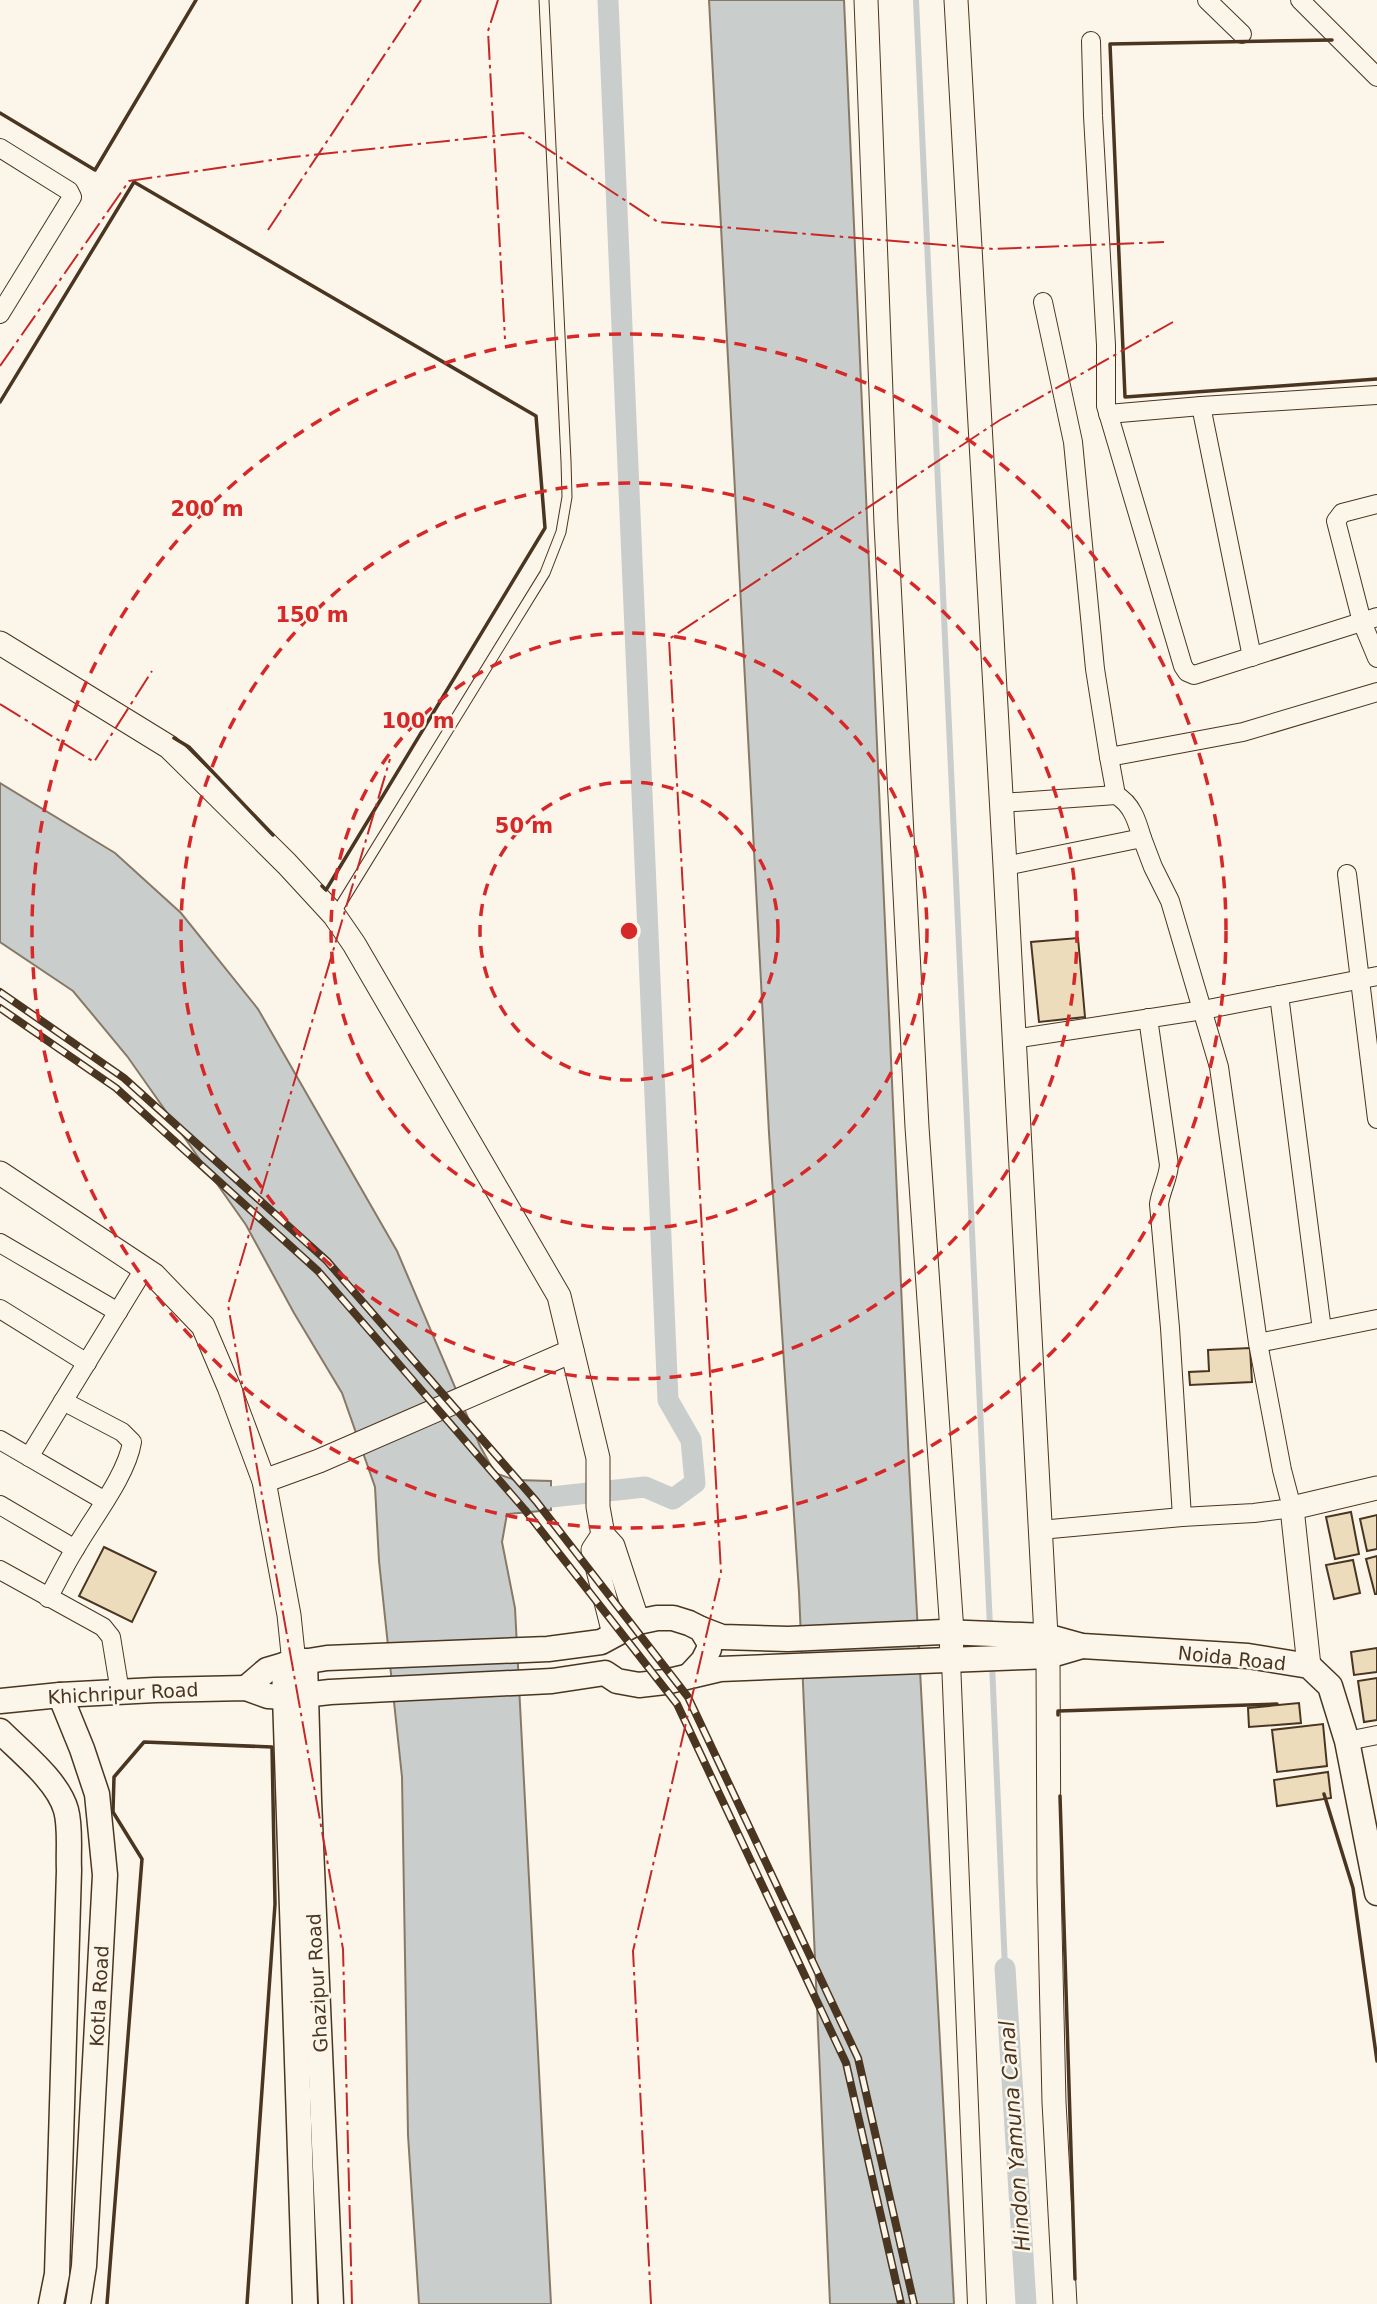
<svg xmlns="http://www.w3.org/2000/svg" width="1377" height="2304" font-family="'DejaVu Sans',sans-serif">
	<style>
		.water { fill: #c9cecd; stroke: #887966; stroke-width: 2 }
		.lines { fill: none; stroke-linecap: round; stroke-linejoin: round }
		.stream { stroke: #c9cecd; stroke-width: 6 }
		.canal { stroke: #c9cecd; stroke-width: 21 }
		.building { fill: #ecdcbc; stroke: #4a3520; stroke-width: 2 }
		.service-casing { stroke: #4a3520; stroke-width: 11 }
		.minor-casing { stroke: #4a3520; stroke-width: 20 }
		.tertiary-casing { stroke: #4a3520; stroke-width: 25 }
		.secondary-casing { stroke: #4a3520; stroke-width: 27 }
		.service { stroke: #fbf6e9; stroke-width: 9 }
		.minor { stroke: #fbf6e9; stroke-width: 18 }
		.tertiary { stroke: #fbf6e9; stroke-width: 23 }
		.secondary { stroke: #fbf6e9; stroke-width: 24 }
		.rail-casing { stroke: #4a3520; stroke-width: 8 }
		.rail { stroke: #fbf6e9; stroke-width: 5; stroke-dasharray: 16; stroke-linecap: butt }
		.wall { stroke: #4a3520; stroke-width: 3.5 }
		.power { stroke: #c62828; stroke-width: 2; stroke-dasharray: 24 5 3.5 5; stroke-linecap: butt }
		.ring { fill: none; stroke: #d62828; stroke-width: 3.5; stroke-dasharray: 12 9 }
		.labels { text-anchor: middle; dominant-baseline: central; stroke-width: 5; stroke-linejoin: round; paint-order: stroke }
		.street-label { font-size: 19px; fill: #4a3520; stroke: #fbf6e9 }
		.water-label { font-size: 21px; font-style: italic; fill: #4a3520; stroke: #fbf6e9 }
		.centre { fill: #d62828; stroke: #fbf6e9; stroke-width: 3.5 }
		.ring-label { font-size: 21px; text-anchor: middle; font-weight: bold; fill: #d62828; stroke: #fbf6e9; stroke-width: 5; stroke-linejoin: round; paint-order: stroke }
	</style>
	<rect width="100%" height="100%" fill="#fbf6e9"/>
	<!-- water -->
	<g class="water">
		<polygon points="709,0 844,0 909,1465 954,2304 830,2304 799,1592 769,1133"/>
		<polygon points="0,783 115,853 181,913 258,1009 397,1251 480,1446 495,1473 515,1480 551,1481 551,1510 507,1514 502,1542 515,1608 551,2304 419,2304 408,2135 402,1777 379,1561 375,1487 342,1393 294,1313 246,1225 127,1056 73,991 0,942"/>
	</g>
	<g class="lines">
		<!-- stream -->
		<g class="stream">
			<polyline points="916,0 990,1627"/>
			<polyline points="992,1663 1005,1968"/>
		</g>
		<!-- canal -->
		<g class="canal">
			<polyline points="551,1497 645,1487 673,1499 695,1483 691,1440 668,1400 608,0"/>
			<polyline points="1005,1968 1026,2304"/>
		</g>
	</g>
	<!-- building -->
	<g class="building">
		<polygon points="1078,938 1085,1017 1039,1022 1031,942"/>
		<polygon points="1250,1348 1252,1382 1190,1385 1189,1372 1209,1371 1208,1350"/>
		<polygon points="1351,1512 1359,1554 1335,1559 1326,1517"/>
		<polygon points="1377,1515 1377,1549 1367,1551 1360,1519"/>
		<polygon points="104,1547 156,1572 132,1622 79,1596"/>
		<polygon points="1377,1556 1377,1594 1375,1594 1366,1559"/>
		<polygon points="1353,1560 1360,1593 1334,1599 1326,1565"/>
		<polygon points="1377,1648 1377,1672 1354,1675 1351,1652"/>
		<polygon points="1377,1678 1377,1720 1364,1722 1358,1681"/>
		<polygon points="1299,1703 1301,1723 1249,1727 1248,1708"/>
		<polygon points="1323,1724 1327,1766 1277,1772 1272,1730"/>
		<polygon points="1328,1772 1331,1798 1277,1806 1274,1780"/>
	</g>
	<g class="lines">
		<defs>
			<polyline id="service" points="335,914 545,573 561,532 567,497 566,461 544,0"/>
			<g id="minor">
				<polyline points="1207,0 1242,34"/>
				<polyline points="1300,0 1377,77"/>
				<polyline points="1091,41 1093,116 1106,345 1106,406 1183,666 1187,672 1194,675 1377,617"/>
				<polyline points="0,148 69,191 72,197 0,314"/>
				<polyline points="1043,302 1073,442 1095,669 1109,757 1243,732 1377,692"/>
				<polyline points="1201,406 1252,657"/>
				<polyline points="1108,414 1201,406 1377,395"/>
				<polyline points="1377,504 1342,513 1336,521 1362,622 1377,658"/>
				<polyline points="1109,757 1116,795"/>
				<path d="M1001,803l115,-8c16,9 21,26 26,43"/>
				<polyline points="1005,866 1142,838 1153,867 1170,901 1219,1067 1258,1343 1282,1470 1292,1508 1254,1513 1182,1517 1040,1530"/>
				<polyline points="1347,874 1377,1119"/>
				<polyline points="1279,995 1322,1330"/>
				<path d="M1148,1018l21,147c-1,14 -8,25 -10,39l11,124 12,189"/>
				<polyline points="1014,1039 1203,1010 1377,976"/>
				<polyline points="0,1243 118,1312"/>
				<polyline points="0,1309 87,1363"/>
				<polyline points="1258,1343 1377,1319"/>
				<polyline points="0,1440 105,1501"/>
				<polyline points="29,1457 144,1269"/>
				<polyline points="0,1505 75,1549"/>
				<polyline points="0,1570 103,1627 111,1637 120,1692"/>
				<path d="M48,1598c9,-16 17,-33 27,-49 17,-30 52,-74 57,-107l-10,-10 -59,-31"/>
				<polyline points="951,1661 977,2304"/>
				<polyline points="1347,1741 1377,1735"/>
			</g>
			<g id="tertiary">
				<polyline points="866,0 886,524 917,1127 952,1632 951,1661"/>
				<polyline points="956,0 1005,866 1046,1636"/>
				<polyline points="0,643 169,747 287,864 334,915 354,944 559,1296 598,1458 598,1507 603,1535 613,1546 638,1622"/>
				<polyline points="0,1173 154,1275 203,1326 229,1387 264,1481 289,1615 294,1663"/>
				<polyline points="264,1481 319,1461 572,1351"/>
				<polyline points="603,1535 593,1550 614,1634"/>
				<polyline points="1048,1656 1049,1883 1054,2102 1065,2304"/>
				<polyline points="1309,1666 1292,1508 1377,1488"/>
			</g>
			<g id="secondary">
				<polyline points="701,1629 722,1637 788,1639 943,1632 1046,1636 1082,1646 1248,1656 1309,1666 1330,1686 1347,1741 1377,1893"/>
				<polyline points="305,1661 309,1800 331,2304"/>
				<polyline points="284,1665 305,2304"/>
				<polyline points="246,1688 267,1670 284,1665 327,1658 548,1649 601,1642 638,1622 657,1618 673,1618 689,1623 701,1629 709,1642 709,1649 703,1661 690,1675"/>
				<polyline points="60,1695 82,1749 97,1794 105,1875 84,2266 78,2304"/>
				<polyline points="0,1701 60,1695 155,1690 246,1688 268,1696 286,1697 330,1692 552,1681 605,1673 617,1681 639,1685 665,1682 720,1669 1025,1657 1048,1656 1082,1646"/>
				<path d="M0,1731c21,21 58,50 66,79 5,18 2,41 3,60l-12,404 -6,30"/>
			</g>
		</defs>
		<!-- service casing -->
		<use href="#service" class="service-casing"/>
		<!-- minor casing -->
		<use href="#minor" class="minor-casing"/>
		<!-- tertiary casing -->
		<use href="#tertiary" class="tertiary-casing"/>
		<!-- secondary casing -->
		<use href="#secondary" class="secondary-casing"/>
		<!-- service -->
		<use href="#service" class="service"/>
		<!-- minor -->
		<use href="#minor" class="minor"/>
		<!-- tertiary -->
		<use href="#tertiary" class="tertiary"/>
		<!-- secondary -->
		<use href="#secondary" class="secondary"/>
		<defs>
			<g id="rail">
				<polyline points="0,992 124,1078 327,1261 536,1501 688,1697 858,2058 914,2304"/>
				<polyline points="0,1008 116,1088 318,1271 525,1510 677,1704 846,2063 901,2304"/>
			</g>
		</defs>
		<!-- rail casing -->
		<use href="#rail" class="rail-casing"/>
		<!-- rail -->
		<use href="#rail" class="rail"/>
		<!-- wall -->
		<g class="wall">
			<polyline points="1332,40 1110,44 1125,397 1377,379"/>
			<polyline points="0,113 95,170 196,0"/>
			<polyline points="0,402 134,182 536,416 545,528 326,890 322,886"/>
			<polyline points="174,738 189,747 273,835"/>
			<polyline points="1058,1715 1058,1711 1277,1704"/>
			<polyline points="1324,1794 1353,1888 1377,2061"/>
			<polyline points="1060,1796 1075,2279"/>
			<polyline points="107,2304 142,1859 113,1812 114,1777 144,1742 272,1747 275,1904 247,2304"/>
		</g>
		<!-- power -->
		<g class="power">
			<polyline points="498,0 488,31 505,339"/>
			<polyline points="268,230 421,0"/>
			<polyline points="0,366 129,181 293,157 523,133 658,222 994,249 1164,242"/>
			<polyline points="0,704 94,762 152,671"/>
			<polyline points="352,2304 343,1949 228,1305 390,759"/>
			<polyline points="651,2304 633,1951 721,1572 669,639 1000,420 1173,322"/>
		</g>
	</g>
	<!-- distance rings -->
	<g class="ring">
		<circle cx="629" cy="931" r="149"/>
		<circle cx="629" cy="931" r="298"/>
		<circle cx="629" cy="931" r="448"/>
		<circle cx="629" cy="931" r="597"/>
	</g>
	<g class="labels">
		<!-- street labels -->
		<g class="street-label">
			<text transform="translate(1232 1658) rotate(6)">Noida Road</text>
			<text transform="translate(123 1693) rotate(-3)">Khichripur Road</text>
			<text transform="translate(317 1983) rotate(-93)">Ghazipur Road</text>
			<text transform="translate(99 1996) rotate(-87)">Kotla Road</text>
		</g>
		<!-- water labels -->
		<g class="water-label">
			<text transform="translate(1015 2136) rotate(-94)">Hindon Yamuna Canal</text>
		</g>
	</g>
	<circle cx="629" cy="931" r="10" class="centre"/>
	<g class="ring-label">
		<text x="207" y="516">200 m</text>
		<text x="312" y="622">150 m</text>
		<text x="418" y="728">100 m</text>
		<text x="524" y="833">50 m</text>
	</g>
</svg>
